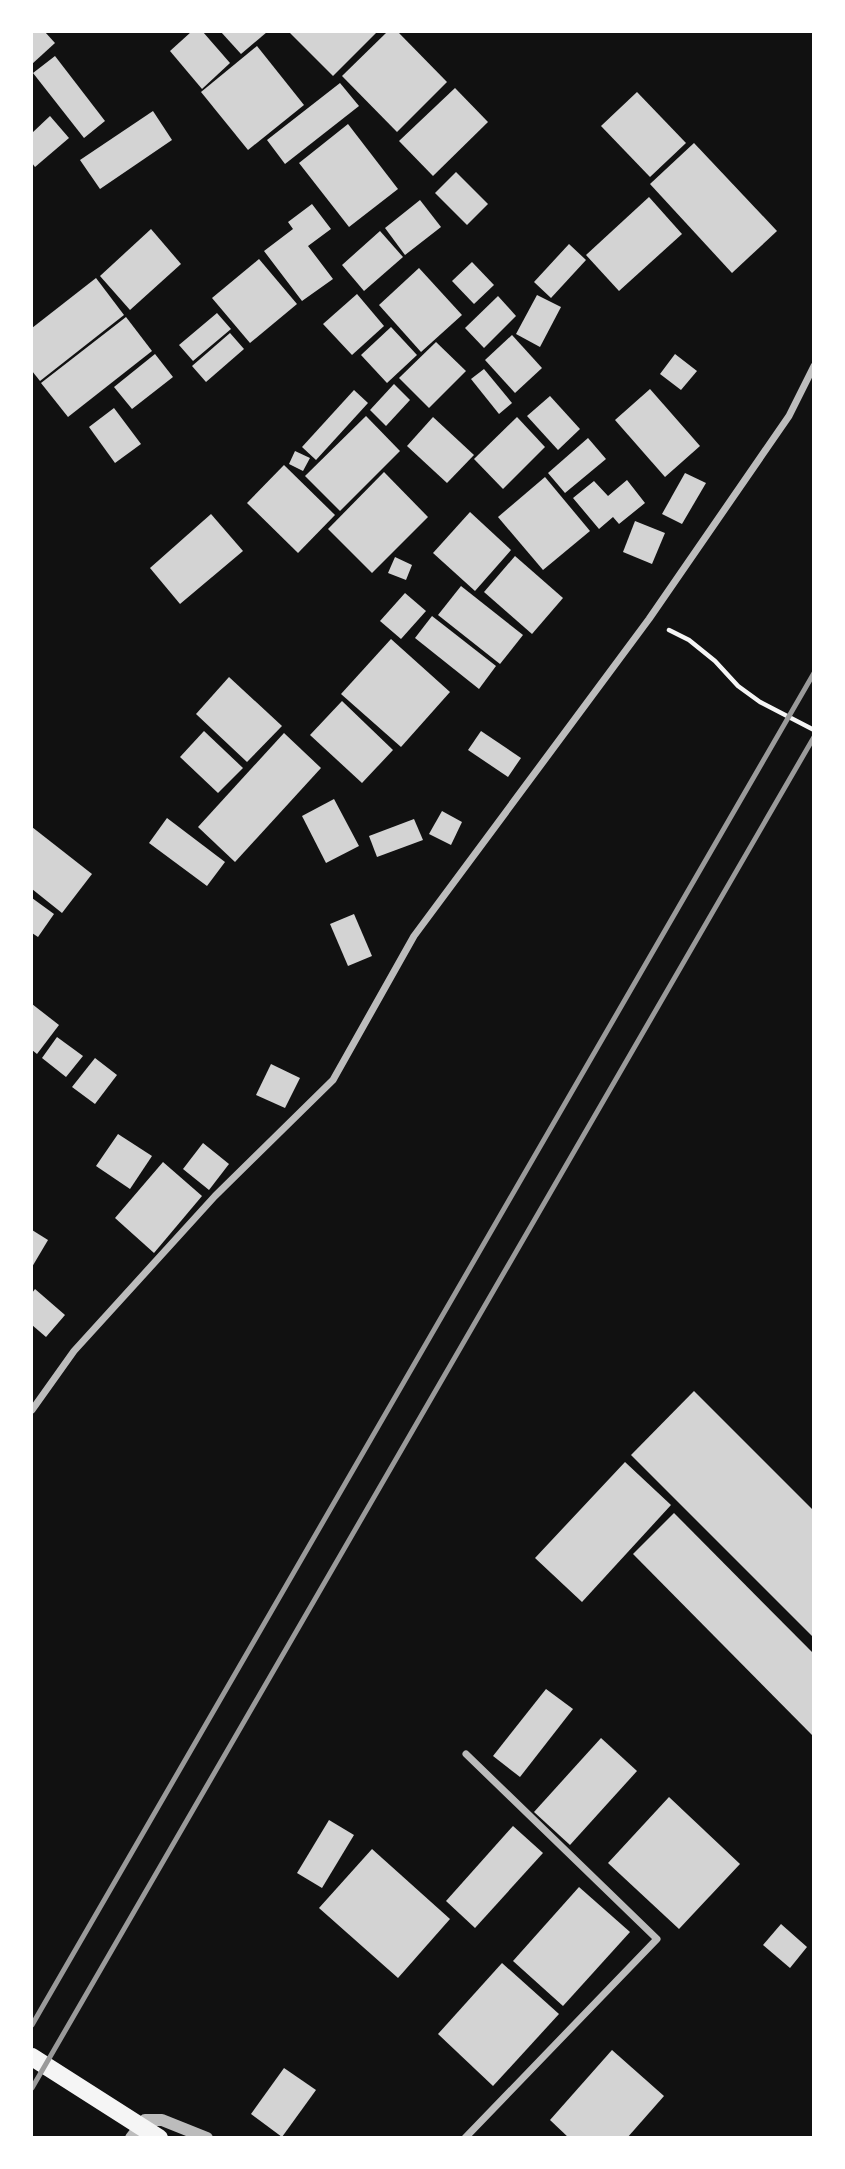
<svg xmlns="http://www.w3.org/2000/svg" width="845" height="2169" font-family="Figtree,sans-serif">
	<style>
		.building { fill: #d3d3d3 }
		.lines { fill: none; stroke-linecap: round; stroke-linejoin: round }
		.path { stroke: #f5f5f5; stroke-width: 4.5 }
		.minor { stroke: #bcbcbc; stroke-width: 7 }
		.tertiary { stroke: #bcbcbc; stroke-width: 12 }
		.primary { stroke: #f5f5f5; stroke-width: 18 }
		.rail { stroke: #9a9a9a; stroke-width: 5 }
	</style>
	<rect width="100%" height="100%" fill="#111"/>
	<!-- building -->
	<g class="building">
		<polygon points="32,32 45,32 55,43 32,64"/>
		<polygon points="191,32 203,32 230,63 202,89 170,51"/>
		<polygon points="221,32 267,32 241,54"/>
		<polygon points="289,32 377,32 333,76"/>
		<polygon points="387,32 398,32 447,82 397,132 342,76"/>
		<polygon points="257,46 304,105 248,150 201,92"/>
		<polygon points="55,56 105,121 84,138 33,73"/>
		<polygon points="340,83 359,106 285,164 267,140"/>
		<polygon points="455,88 488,122 433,176 399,141"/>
		<polygon points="637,92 686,143 650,177 601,126"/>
		<polygon points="153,111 172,140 100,189 80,160"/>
		<polygon points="50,116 69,138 35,167 32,163 32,133"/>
		<polygon points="348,124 398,189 349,227 299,163"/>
		<polygon points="694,143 777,231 732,273 650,184"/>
		<polygon points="456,172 488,204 467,225 435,193"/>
		<polygon points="649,197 682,234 619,291 586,255"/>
		<polygon points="420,200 441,227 405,255 385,228"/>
		<polygon points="312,204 331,229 308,246 333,279 302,301 264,251 293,229 288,222"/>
		<polygon points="151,229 181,264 130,310 100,276"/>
		<polygon points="380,231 403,257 364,291 342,265"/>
		<polygon points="569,244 586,260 551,298 534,282"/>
		<polygon points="259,259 297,304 250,343 212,298"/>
		<polygon points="472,262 494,285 474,304 452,281"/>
		<polygon points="419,268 462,315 421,352 379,305"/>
		<polygon points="96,278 124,315 40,381 32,371 32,328"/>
		<polygon points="357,294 384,326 352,355 323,324"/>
		<polygon points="537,295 561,307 540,347 516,334"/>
		<polygon points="498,296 516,316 484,348 465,328"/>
		<polygon points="217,313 231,329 193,361 179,345"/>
		<polygon points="126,317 152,351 68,417 41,383"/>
		<polygon points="391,327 417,355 387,383 361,355"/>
		<polygon points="230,333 244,349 206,382 192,366"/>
		<polygon points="512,335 542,368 515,393 485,360"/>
		<polygon points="436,342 466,371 429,408 399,378"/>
		<polygon points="155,354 173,377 132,409 114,387"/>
		<polygon points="675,354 697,371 681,390 660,374"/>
		<polygon points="484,369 512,403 499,414 471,379"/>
		<polygon points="394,384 410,400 386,426 370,410"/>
		<polygon points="650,389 700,446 665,477 615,420"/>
		<polygon points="354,390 368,403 316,460 302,447"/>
		<polygon points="550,396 580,429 558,450 527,416"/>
		<polygon points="114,408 141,444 115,463 89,427"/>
		<polygon points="366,416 400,451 340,511 305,476"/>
		<polygon points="433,417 474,455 447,483 407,446"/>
		<polygon points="517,417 545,447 503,489 474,459"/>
		<polygon points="588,438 606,459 565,493 548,473"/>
		<polygon points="295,451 310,458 303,471 289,464"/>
		<polygon points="284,465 335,515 298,553 247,503"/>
		<polygon points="384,472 428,517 372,573 328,529"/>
		<polygon points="685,473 706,483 682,524 662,514"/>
		<polygon points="545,477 590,531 543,570 498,517"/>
		<polygon points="627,480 645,503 619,524 613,517 599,529 573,498 594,481 608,496"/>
		<polygon points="470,512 511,550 475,591 433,553"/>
		<polygon points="211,514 243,551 180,604 150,568"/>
		<polygon points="635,521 665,533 652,564 623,552"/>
		<polygon points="515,556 563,598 532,634 484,592"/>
		<polygon points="395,557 412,565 406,580 388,573"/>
		<polygon points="461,586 523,635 500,664 438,615"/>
		<polygon points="405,593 426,611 401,639 380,621"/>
		<polygon points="432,616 496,666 479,689 415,638"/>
		<polygon points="391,639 450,692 401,747 341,694"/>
		<polygon points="229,677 282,726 247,762 196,714"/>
		<polygon points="342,701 393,750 362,783 310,735"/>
		<polygon points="204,731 243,768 218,793 180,757"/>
		<polygon points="481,731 521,758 508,777 468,750"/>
		<polygon points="284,733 321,768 235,862 198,827"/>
		<polygon points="334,799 359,846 326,863 302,816"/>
		<polygon points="442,811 462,822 451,845 429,834"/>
		<polygon points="167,818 225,862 207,886 149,843"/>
		<polygon points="414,819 423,840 377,857 369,836"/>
		<polygon points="32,827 92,874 62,913 32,889"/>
		<polygon points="32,898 54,914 38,937 32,933"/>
		<polygon points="354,914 372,956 348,966 330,924"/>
		<polygon points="32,1004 59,1025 37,1054 32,1050"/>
		<polygon points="57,1037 83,1056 66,1077 42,1058"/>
		<polygon points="95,1058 117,1075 95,1104 72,1087"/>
		<polygon points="271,1064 300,1078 285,1108 256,1095"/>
		<polygon points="118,1134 152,1156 130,1189 96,1166"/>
		<polygon points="203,1143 229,1164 209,1190 183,1169"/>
		<polygon points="163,1162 202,1196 154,1253 115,1218"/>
		<polygon points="32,1230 48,1240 32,1267"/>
		<polygon points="35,1289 65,1315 46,1337 32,1325 32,1293"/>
		<polygon points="694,1391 814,1511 814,1638 631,1455"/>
		<polygon points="625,1462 671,1505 582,1602 535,1558"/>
		<polygon points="674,1513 814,1654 814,1737 633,1554"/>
		<polygon points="546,1689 573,1709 520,1777 493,1756"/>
		<polygon points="601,1738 637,1771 570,1845 534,1812"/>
		<polygon points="669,1797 740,1864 679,1929 608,1863"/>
		<polygon points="329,1820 354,1835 322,1888 297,1873"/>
		<polygon points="513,1826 543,1853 475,1928 446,1901"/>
		<polygon points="372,1849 450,1919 398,1978 319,1908"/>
		<polygon points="579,1887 630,1932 563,2006 513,1961"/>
		<polygon points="781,1924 807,1947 790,1968 763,1945"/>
		<polygon points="502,1963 559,2014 493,2086 438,2034"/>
		<polygon points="612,2050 664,2096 627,2138 569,2138 550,2120"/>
		<polygon points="284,2068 316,2090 282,2137 251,2114"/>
	</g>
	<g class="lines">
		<!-- path -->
		<polyline class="path" points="669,630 689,640 715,661 738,686 760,702 814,730"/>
		<!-- minor -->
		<g class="minor">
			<polyline points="32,1410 74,1351 215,1196 333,1080 414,936 649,619 789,416 814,366"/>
			<polyline points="465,2138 657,1939 466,1754"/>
		</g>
		<!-- tertiary -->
		<polyline class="tertiary" points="131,2138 145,2120 162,2120 207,2138"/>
		<!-- primary -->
		<polyline class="primary" points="32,2057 159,2138"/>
		<!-- rail -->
		<g class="rail">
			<polyline points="32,2025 814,673"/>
			<polyline points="32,2088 814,737"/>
		</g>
	</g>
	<!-- border -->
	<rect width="845" height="2169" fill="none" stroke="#ffffff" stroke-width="66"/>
</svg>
